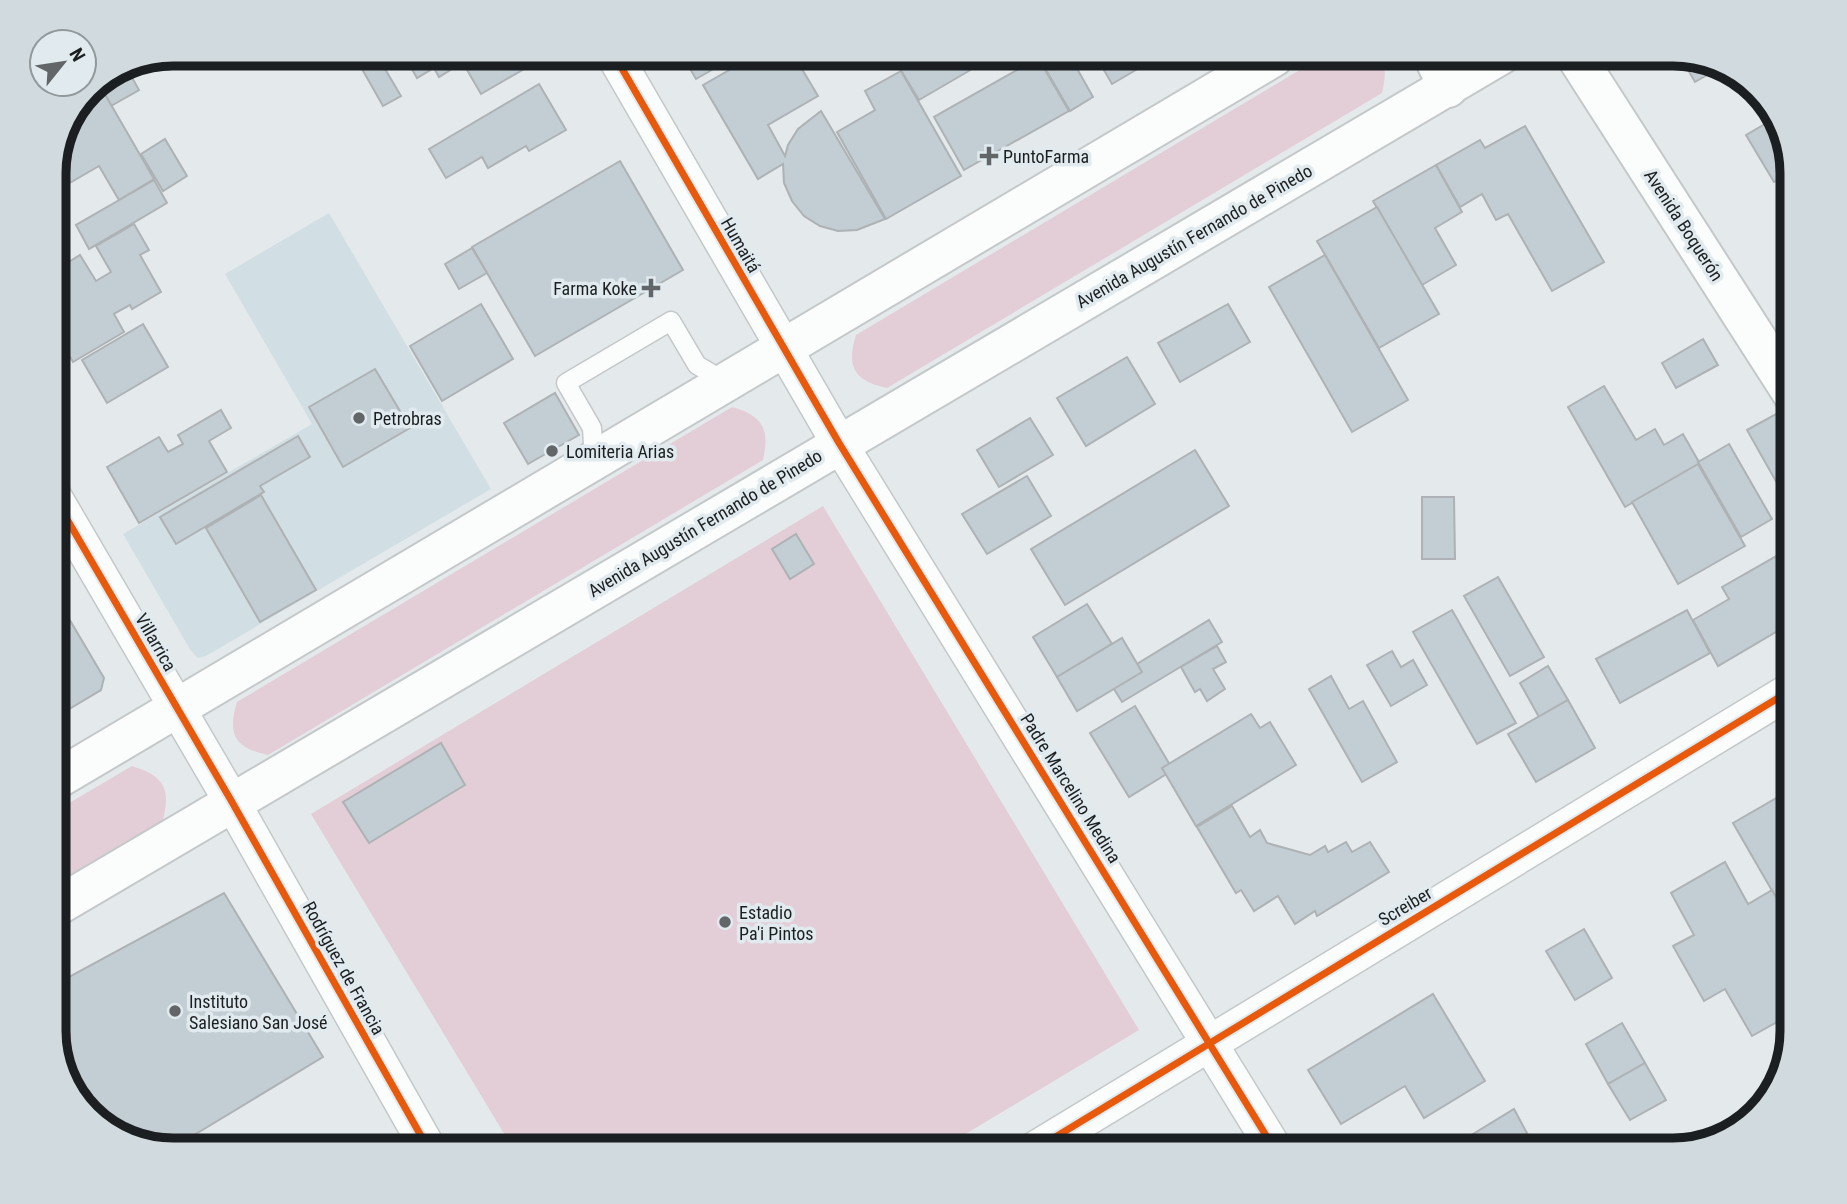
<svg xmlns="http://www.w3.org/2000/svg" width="1847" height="1204" font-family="'Roboto Condensed',sans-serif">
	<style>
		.built { fill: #d1dee3 }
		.green { fill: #e3cdd7 }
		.building { fill: #c2ced3; stroke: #aeb2b4; stroke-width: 2 }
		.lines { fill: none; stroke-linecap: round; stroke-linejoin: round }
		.lane-casing { stroke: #c4c8c9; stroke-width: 21 }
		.street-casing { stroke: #c4c8c9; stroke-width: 38 }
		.secondary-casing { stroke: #c4c8c9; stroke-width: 42 }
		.highway-casing { stroke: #c4c8c9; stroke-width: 42 }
		.lane { stroke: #fbfcfc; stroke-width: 18 }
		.street { stroke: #fbfcfc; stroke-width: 35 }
		.secondary { stroke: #fbfcfc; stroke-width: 38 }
		.highway { stroke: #fbfcfc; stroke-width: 38 }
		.cycleway-casing { stroke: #e1ebef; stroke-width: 11 }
		.cycleway { stroke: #e8590c; stroke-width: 7 }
		.poi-dot { fill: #626668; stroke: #e1ebef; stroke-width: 2.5 }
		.labels { text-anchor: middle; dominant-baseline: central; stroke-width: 7; stroke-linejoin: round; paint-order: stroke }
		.poi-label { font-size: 18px; fill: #1c1f21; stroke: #e1ebef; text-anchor: start }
		.street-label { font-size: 18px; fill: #1c1f21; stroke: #e1ebef }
		.rim { fill: none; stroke: #1c1f21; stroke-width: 9 }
	</style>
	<rect width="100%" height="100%" fill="#e4eaec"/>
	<!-- built -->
	<polygon class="built" points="329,213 491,489 206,656 198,658 191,651 123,534 312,424 225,274"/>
	<!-- green -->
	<g class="green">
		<path d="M1323,56h57c7,12 5,23 2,37l-495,295c-33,-7 -41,-21 -31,-53z"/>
		<path d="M732,407c31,9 38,22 31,53l-495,295c-33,-7 -41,-20 -31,-53z"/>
		<polygon points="823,506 1139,1030 939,1150 514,1150 311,814"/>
		<path d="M132,766c31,10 39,21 31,54l-109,64v-72z"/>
	</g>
	<!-- building -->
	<g class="building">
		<polygon points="1680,56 1719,68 1695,82"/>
		<polygon points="1158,57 1112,84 1097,58"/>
		<polygon points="991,58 919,100 894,59"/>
		<polygon points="1038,58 1069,111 964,170 934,117"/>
		<polygon points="1039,58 1071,58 1093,97 1070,111"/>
		<polygon points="796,59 818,96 768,125 785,156 788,145 798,129 821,111 885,219 857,230 838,231 820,226 804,216 792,201 784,183 783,164 758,179 703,85 747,60"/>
		<polygon points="685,60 729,60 696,79"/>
		<polygon points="465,61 439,77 434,68 417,78 408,62"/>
		<polygon points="466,61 538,61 481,94 463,63"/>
		<polygon points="358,62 381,62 401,96 383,106"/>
		<polygon points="125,65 139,90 111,106 98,83"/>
		<polygon points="901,71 961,176 886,219 837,132 875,110 865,91"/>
		<polygon points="99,84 154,179 119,200 99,166 54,192 54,166 89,89"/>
		<polygon points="539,84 566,130 529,151 526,146 488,168 482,157 446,178 429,149"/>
		<polygon points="1777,117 1793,171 1774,182 1746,135"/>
		<polygon points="1525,126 1604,262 1552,291 1508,214 1496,220 1482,194 1460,207 1436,165 1480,140 1485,148"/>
		<polygon points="165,139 187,176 163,191 141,154"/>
		<polygon points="620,161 683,270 535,356 472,247"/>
		<polygon points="1436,165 1462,212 1435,228 1456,265 1422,285 1373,201"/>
		<polygon points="154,180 167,203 89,249 76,225"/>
		<polygon points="1377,207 1439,314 1379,348 1317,241"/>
		<polygon points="134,224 149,250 140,255 161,292 132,309 130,305 114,314 124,332 73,362 54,330 54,271 80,255 96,281 111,272 96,246"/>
		<polygon points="54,240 67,262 54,269"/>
		<polygon points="472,248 487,273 459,289 445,264"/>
		<polygon points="1325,255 1408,400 1352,432 1269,287"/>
		<polygon points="481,304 513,359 442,401 410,346"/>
		<polygon points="1228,304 1250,342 1180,382 1158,343"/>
		<polygon points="143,324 168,367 107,403 82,360"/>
		<polygon points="1703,339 1718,365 1676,388 1662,363"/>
		<polygon points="1127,357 1155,404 1086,446 1057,398"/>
		<polygon points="375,369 410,428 343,467 309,407"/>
		<polygon points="1604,386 1636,440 1655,429 1664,445 1683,434 1700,464 1625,507 1568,407"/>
		<polygon points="555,393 579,435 528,464 504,423"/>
		<polygon points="221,410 231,428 209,441 227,472 139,523 107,467 159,437 168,452 183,444 178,435"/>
		<polygon points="1776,414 1793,444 1791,508 1747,430"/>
		<polygon points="1030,418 1053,455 999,487 977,450"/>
		<polygon points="298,436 310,457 260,486 264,492 176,544 160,517"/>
		<polygon points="1729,444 1772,519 1741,537 1698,462"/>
		<polygon points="1195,450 1229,506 1065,605 1031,549"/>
		<polygon points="1698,464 1745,546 1678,584 1632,502"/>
		<polygon points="1027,476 1051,516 987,554 962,514"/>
		<polygon points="261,495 316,590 260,622 206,528"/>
		<polygon points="1422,497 1454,497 1455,559 1422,559"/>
		<polygon points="796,534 814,564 790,579 772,549"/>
		<polygon points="1780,554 1788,568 1793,565 1793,622 1718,666 1693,620 1729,599 1722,587"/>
		<polygon points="1498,577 1544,657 1510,676 1464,596"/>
		<polygon points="58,600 104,678 101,690 54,718 54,602"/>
		<polygon points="1087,604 1112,644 1057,677 1033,637"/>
		<polygon points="1452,610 1516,723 1477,744 1413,632"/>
		<polygon points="1687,610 1710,653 1620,703 1596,659"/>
		<polygon points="1209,620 1222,642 1122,702 1109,681"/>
		<polygon points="1122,638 1142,672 1077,711 1057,677"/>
		<polygon points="1217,646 1226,662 1213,669 1225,689 1207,701 1200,689 1195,692 1181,667"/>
		<polygon points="1392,651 1401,667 1413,660 1427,685 1391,706 1367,665"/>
		<polygon points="1548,666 1568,700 1539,717 1520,683"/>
		<polygon points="1331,676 1349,709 1363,701 1397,762 1362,782 1309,689"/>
		<polygon points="1568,700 1595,748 1536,782 1508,734"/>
		<polygon points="1135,706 1173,770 1129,797 1090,733"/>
		<polygon points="1251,714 1260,728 1270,722 1296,765 1196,826 1162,768"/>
		<polygon points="441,743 465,785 369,843 343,802"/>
		<polygon points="1792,789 1793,911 1786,915 1733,823"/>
		<polygon points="1232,806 1250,837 1260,830 1267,843 1310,855 1325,846 1328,852 1346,842 1352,852 1370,842 1389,872 1317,916 1315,911 1295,924 1278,896 1254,911 1241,890 1236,893 1197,827"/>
		<polygon points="1725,862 1748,904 1772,890 1793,927 1793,950 1778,958 1793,984 1793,1013 1752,1036 1725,989 1704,1001 1673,946 1694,935 1671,893"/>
		<polygon points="224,893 323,1057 171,1149 108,1130 70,1090 54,1038 54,985"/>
		<polygon points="1584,929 1612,978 1575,1000 1546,951"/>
		<polygon points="1433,994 1485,1081 1424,1118 1405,1086 1341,1124 1308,1070"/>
		<polygon points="1622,1023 1645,1063 1608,1084 1586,1044"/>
		<polygon points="1645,1063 1666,1100 1630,1120 1608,1084"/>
		<polygon points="1514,1109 1536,1150 1447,1150"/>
	</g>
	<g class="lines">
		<defs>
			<polyline id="lane" points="594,460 592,428 566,383 671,321 697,365 726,382"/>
			<g id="street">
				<polyline points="617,60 839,443 1275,1150"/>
				<polyline points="54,497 232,802 429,1150"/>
				<polyline points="1034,1150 1793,689"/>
			</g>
			<g id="secondary">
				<polyline points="1575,55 1793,395"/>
				<polyline points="1433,56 1448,88"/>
			</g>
			<g id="highway">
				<polyline points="54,781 1274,57"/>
				<polyline points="54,908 1501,55"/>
			</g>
		</defs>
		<!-- lane casing -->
		<use href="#lane" class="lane-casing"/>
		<!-- street casing -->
		<use href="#street" class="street-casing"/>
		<!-- secondary casing -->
		<use href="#secondary" class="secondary-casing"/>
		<!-- highway casing -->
		<use href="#highway" class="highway-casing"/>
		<!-- lane -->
		<use href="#lane" class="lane"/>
		<!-- street -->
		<use href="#street" class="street"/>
		<!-- secondary -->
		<use href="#secondary" class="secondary"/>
		<!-- highway -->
		<use href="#highway" class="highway"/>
		<defs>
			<g id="cycleway">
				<polyline points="617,60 839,443 1275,1150"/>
				<polyline points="54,497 232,802 429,1150"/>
				<polyline points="1034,1150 1793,689"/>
			</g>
		</defs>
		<!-- cycleway casing -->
		<use href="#cycleway" class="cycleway-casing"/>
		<!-- cycleway -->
		<use href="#cycleway" class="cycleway"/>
	</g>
	<!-- markers -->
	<g class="poi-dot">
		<path d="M985.5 145.5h7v7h7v7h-7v7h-7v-7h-7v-7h7z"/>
		<path d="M647.5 277.5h7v7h7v7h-7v7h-7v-7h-7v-7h7z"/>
		<circle cx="359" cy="418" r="7"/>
		<circle cx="552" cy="451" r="7"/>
		<circle cx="725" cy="922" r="7"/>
		<circle cx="175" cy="1011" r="7"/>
	</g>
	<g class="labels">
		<!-- poi labels -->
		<g class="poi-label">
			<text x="1003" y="156">PuntoFarma</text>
			<text x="637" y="288" text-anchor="end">Farma Koke</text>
			<text x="373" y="418">Petrobras</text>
			<text x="566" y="451">Lomiteria Arias</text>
			<text x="739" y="912">Estadio<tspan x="739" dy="21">Pa'i Pintos</tspan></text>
			<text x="189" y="1001">Instituto<tspan x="189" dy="21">Salesiano San José</tspan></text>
		</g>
		<!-- street labels -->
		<g class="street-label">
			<text transform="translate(1684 225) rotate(57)">Avenida Boquerón</text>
			<text transform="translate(1194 236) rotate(-30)">Avenida Augustín Fernando de Pinedo</text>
			<text transform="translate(741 245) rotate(60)">Humaitá</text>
			<text transform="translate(705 523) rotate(-31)">Avenida Augustín Fernando de Pinedo</text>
			<text transform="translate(156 642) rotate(60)">Villarrica</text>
			<text transform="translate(1071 788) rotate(58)">Padre Marcelino Medina</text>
			<text transform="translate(1405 906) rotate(-31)">Screiber</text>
			<text transform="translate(344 968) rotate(61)">Rodríguez de Francia</text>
		</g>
	</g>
	<!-- crop -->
	<path d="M0 0H1847V1204H0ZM173 66H1673A107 107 0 0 1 1780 173V1031A107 107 0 0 1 1673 1138H173A107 107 0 0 1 66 1031V173A107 107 0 0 1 173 66Z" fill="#d1dbdf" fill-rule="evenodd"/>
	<path class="rim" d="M173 66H1673A107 107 0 0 1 1780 173V1031A107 107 0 0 1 1673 1138H173A107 107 0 0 1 66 1031V173A107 107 0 0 1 173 66Z"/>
	<!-- north arrow -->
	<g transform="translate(63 63) rotate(60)"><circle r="33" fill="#e1ebef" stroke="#92999d" stroke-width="2"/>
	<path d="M0-5L12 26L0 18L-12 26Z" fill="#626668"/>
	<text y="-10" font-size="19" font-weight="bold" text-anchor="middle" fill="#1c1f21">N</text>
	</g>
</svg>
